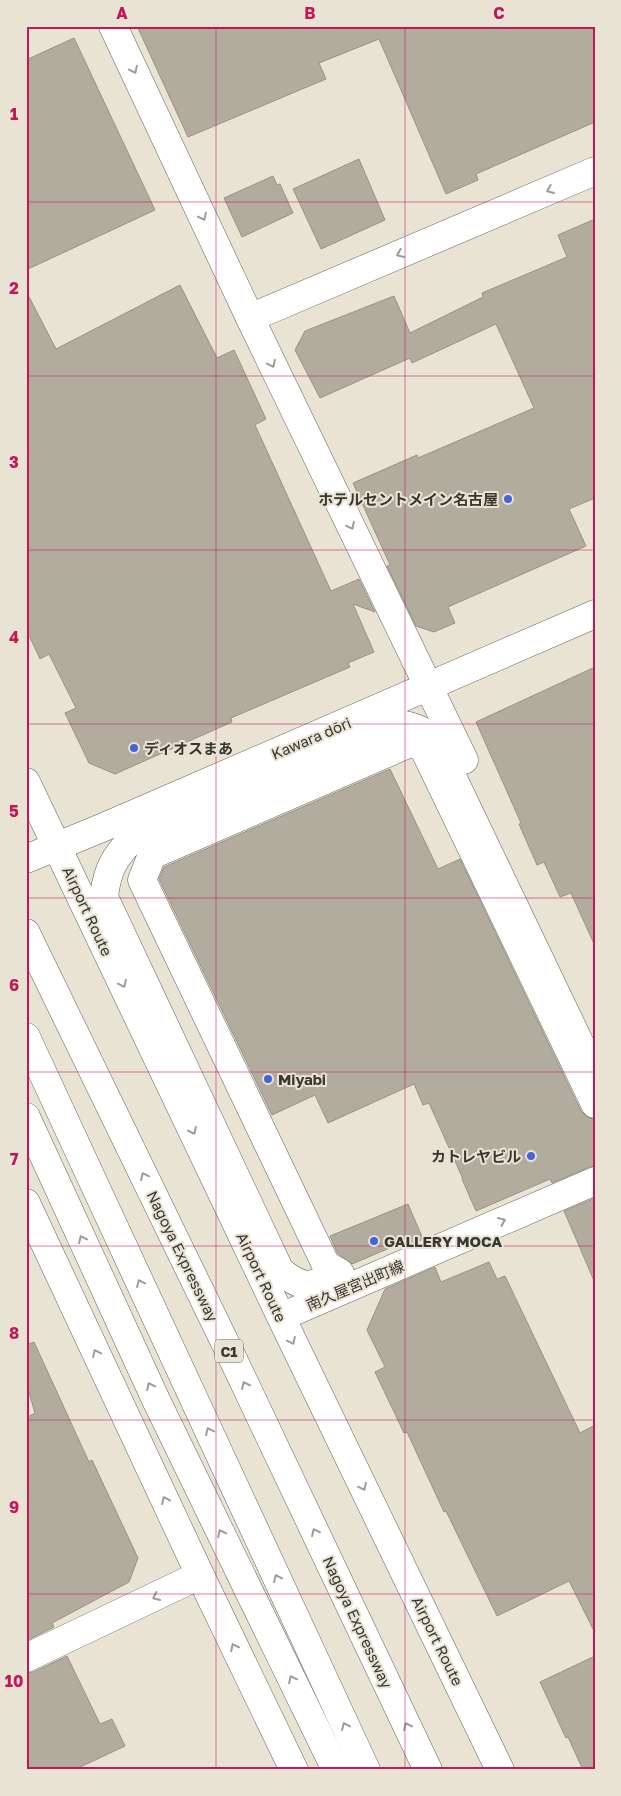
<svg xmlns="http://www.w3.org/2000/svg" width="621" height="1796" font-family="'Golos Text','Noto Sans JP',sans-serif">
	<style>
		.building { fill: #b2ac9f; stroke: #989385 }
		.lines { fill: none; stroke-linecap: round; stroke-linejoin: round }
		.street-casing { stroke: #676256; stroke-width: 29 }
		.primary-casing { stroke: #676256; stroke-width: 29 }
		.highway-casing { stroke: #676256; stroke-width: 29 }
		.street { stroke: #fff; stroke-width: 28 }
		.primary { stroke: #fff; stroke-width: 28 }
		.highway { stroke: #fff; stroke-width: 28 }
		.oneway { stroke: #9c9b98 }
		.grid { fill: none; stroke: #c2185b; stroke-width: 1; stroke-opacity: 0.55 }
		.poi-dot { fill: #4564d7; stroke: #e9e3d4; stroke-width: 2 }
		.labels { text-anchor: middle; dominant-baseline: central; stroke-width: 4; stroke-linejoin: round; paint-order: stroke }
		.shield { fill: #e9e3d4; stroke: #6e6b62; stroke-width: 1 }
		.shield-label { font-size: 14px; font-weight: bold; fill: #393731 }
		.poi-label { font-size: 15px; font-weight: bold; fill: #393731; stroke: #e9e3d4; text-anchor: start }
		.street-label { font-size: 15px; fill: #393731; stroke: #e9e3d4 }
		.neatline { fill: none; stroke: #c2185b; stroke-width: 2 }
		.grid-label { font-size: 16px; text-anchor: middle; font-weight: bold; fill: #c2185b }
	</style>
	<rect width="100%" height="100%" fill="#e9e3d4"/>
	<!-- building -->
	<g class="building">
		<polygon points="137,26 595,26 595,122 476,174 478,180 446,194 379,39 319,63 326,79 188,137"/>
		<polygon points="74,38 155,210 26,270 26,60"/>
		<polygon points="359,159 385,220 321,249 293,189"/>
		<polygon points="273,176 277,185 280,184 293,213 242,237 224,198"/>
		<polygon points="595,219 595,498 569,509 586,546 448,607 455,623 434,632 416,626 387,566 390,565 353,483 417,455 418,458 534,408 496,324 412,363 410,358 320,398 295,350 305,331 394,296 410,333 483,297 482,293 567,257 558,235"/>
		<polygon points="180,285 217,358 234,350 266,419 255,425 331,591 359,579 375,612 353,604 374,652 348,663 350,667 231,718 232,722 115,774 89,763 65,713 76,708 49,654 40,659 26,629 26,291 56,349"/>
		<polygon points="595,667 595,946 571,893 560,897 544,862 537,865 519,824 521,823 476,722"/>
		<polygon points="390,769 438,869 460,859 581,1111 587,1117 595,1120 595,1166 589,1167 552,1183 550,1179 476,1211 462,1179 463,1179 429,1103 423,1105 414,1084 328,1123 315,1095 272,1115 159,879 164,867"/>
		<polygon points="595,1198 595,1283 564,1211"/>
		<polygon points="408,1204 423,1239 403,1247 406,1241 352,1264 338,1254 330,1236"/>
		<polygon points="489,1262 497,1279 505,1276 580,1433 595,1425 595,1633 569,1581 497,1616 446,1511 444,1512 407,1432 404,1433 375,1372 385,1367 367,1330 385,1289 435,1267 441,1282"/>
		<polygon points="34,1342 89,1462 92,1460 138,1558 129,1582 52,1623 54,1627 26,1641 26,1418 35,1413 26,1382 26,1345"/>
		<polygon points="67,1656 100,1724 112,1719 125,1746 74,1770 26,1770 26,1673 33,1672"/>
		<polygon points="595,1656 595,1770 583,1770 568,1737 566,1738 540,1682"/>
	</g>
	<g class="lines">
		<defs>
			<g id="street">
				<polyline points="113,26 250,318 464,760"/>
				<polyline points="250,318 595,171"/>
				<polyline points="26,859 104,827 595,614"/>
				<path d="M595,1075l-160,-334c-12,-12 -25,-17 -43,-17l-257,112c-20,20 -28,33 -31,61l176,374c27,21 31,15 60,2l-14,-8 -184,-385 10,-25 256,-111 14,1 173,359"/>
				<polyline points="281,1317 595,1181"/>
				<polyline points="26,1658 200,1575"/>
			</g>
			<g id="primary">
				<polyline points="26,782 281,1317 500,1770"/>
				<polyline points="26,1037 366,1770"/>
				<polyline points="26,1203 200,1575 294,1770"/>
			</g>
			<g id="highway">
				<polyline points="26,933 233,1359 428,1770"/>
				<polyline points="26,1117 156,1400 336,1770"/>
			</g>
		</defs>
		<!-- street casing -->
		<use href="#street" class="street-casing"/>
		<!-- primary casing -->
		<use href="#primary" class="primary-casing"/>
		<!-- highway casing -->
		<use href="#highway" class="highway-casing"/>
		<!-- street -->
		<use href="#street" class="street"/>
		<!-- primary -->
		<use href="#primary" class="primary"/>
		<!-- highway -->
		<use href="#highway" class="highway"/>
	</g>
	<!-- one-way arrows -->
	<defs><path id="oneway-chevron" d="M-2-3.5L2.5 0L-2 3.5" fill="none" stroke-width="1.6" stroke-linecap="round" stroke-linejoin="round" transform="scale(1.25)"/></defs>
	<g class="oneway">
		<use href="#oneway-chevron" transform="translate(134 70) rotate(65)"/>
		<use href="#oneway-chevron" transform="translate(550 190) rotate(157)"/>
		<use href="#oneway-chevron" transform="translate(203 217) rotate(65)"/>
		<use href="#oneway-chevron" transform="translate(400 254) rotate(157)"/>
		<use href="#oneway-chevron" transform="translate(272 364) rotate(64)"/>
		<use href="#oneway-chevron" transform="translate(351 526) rotate(64)"/>
		<use href="#oneway-chevron" transform="translate(123 984) rotate(65)"/>
		<use href="#oneway-chevron" transform="translate(193 1131) rotate(65)"/>
		<use href="#oneway-chevron" transform="translate(144 1176) rotate(-116)"/>
		<use href="#oneway-chevron" transform="translate(502 1221) rotate(-24)"/>
		<use href="#oneway-chevron" transform="translate(82 1239) rotate(-115)"/>
		<use href="#oneway-chevron" transform="translate(140 1283) rotate(-115)"/>
		<use href="#oneway-chevron" transform="translate(292 1341) rotate(64)"/>
		<use href="#oneway-chevron" transform="translate(96 1353) rotate(-115)"/>
		<use href="#oneway-chevron" transform="translate(245 1385) rotate(-115)"/>
		<use href="#oneway-chevron" transform="translate(150 1386) rotate(-115)"/>
		<use href="#oneway-chevron" transform="translate(209 1431) rotate(-115)"/>
		<use href="#oneway-chevron" transform="translate(363 1487) rotate(64)"/>
		<use href="#oneway-chevron" transform="translate(165 1500) rotate(-115)"/>
		<use href="#oneway-chevron" transform="translate(315 1532) rotate(-115)"/>
		<use href="#oneway-chevron" transform="translate(221 1533) rotate(-116)"/>
		<use href="#oneway-chevron" transform="translate(277 1578) rotate(-115)"/>
		<use href="#oneway-chevron" transform="translate(156 1597) rotate(155)"/>
		<use href="#oneway-chevron" transform="translate(234 1647) rotate(-116)"/>
		<use href="#oneway-chevron" transform="translate(292 1679) rotate(-116)"/>
		<use href="#oneway-chevron" transform="translate(345 1726) rotate(-115)"/>
		<use href="#oneway-chevron" transform="translate(407 1726) rotate(-115)"/>
	</g>
	<!-- grid -->
	<path class="grid" d="M216,26v1744M405,26v1744M26,202h569M26,376h569M26,550h569M26,724h569M26,898h569M26,1072h569M26,1246h569M26,1420h569M26,1594h569"/>
	<!-- markers -->
	<g class="poi-dot">
		<circle cx="508" cy="499" r="5"/>
		<circle cx="134" cy="748" r="5"/>
		<circle cx="268" cy="1079" r="5"/>
		<circle cx="531" cy="1156" r="5"/>
		<circle cx="374" cy="1241" r="5"/>
	</g>
	<g class="labels">
		<!-- shield labels -->
		<rect class="shield" x="215" y="1339.5" width="28" height="23" rx="4"/>
		<g class="shield-label">
			<text x="229" y="1351">C1</text>
		</g>
		<!-- poi labels -->
		<g class="poi-label">
			<text x="498" y="499" text-anchor="end">ホテルセントメイン名古屋</text>
			<text x="144" y="748">ディオスまあ</text>
			<text x="278" y="1079">Miyabi</text>
			<text x="521" y="1156" text-anchor="end">カトレヤビル</text>
			<text x="384" y="1241">GALLERY MOCA</text>
		</g>
		<!-- street labels -->
		<g class="street-label">
			<text transform="translate(311 738) rotate(-23)">Kawara dōri</text>
			<text transform="translate(88 911) rotate(65)">Airport Route</text>
			<text transform="translate(183 1256) rotate(64)">Nagoya Expressway</text>
			<text transform="translate(262 1277) rotate(65)">Airport Route</text>
			<text transform="translate(355 1285) rotate(-23)">南久屋宮出町線</text>
			<text transform="translate(358 1622) rotate(65)">Nagoya Expressway</text>
			<text transform="translate(438 1641) rotate(64)">Airport Route</text>
		</g>
	</g>
	<!-- border -->
	<rect width="621" height="1796" fill="none" stroke="#e9e3d4" stroke-width="55"/>
	<rect x="28" y="28" width="566" height="1740" class="neatline"/>
	<g class="grid-label">
		<text x="122" y="19">A</text>
		<text x="310" y="19">B</text>
		<text x="499" y="19">C</text>
		<text x="14" y="120">1</text>
		<text x="14" y="294">2</text>
		<text x="14" y="468">3</text>
		<text x="14" y="643">4</text>
		<text x="14" y="817">5</text>
		<text x="14" y="991">6</text>
		<text x="14" y="1165">7</text>
		<text x="14" y="1339">8</text>
		<text x="14" y="1513">9</text>
		<text x="14" y="1687">10</text>
	</g>
</svg>
